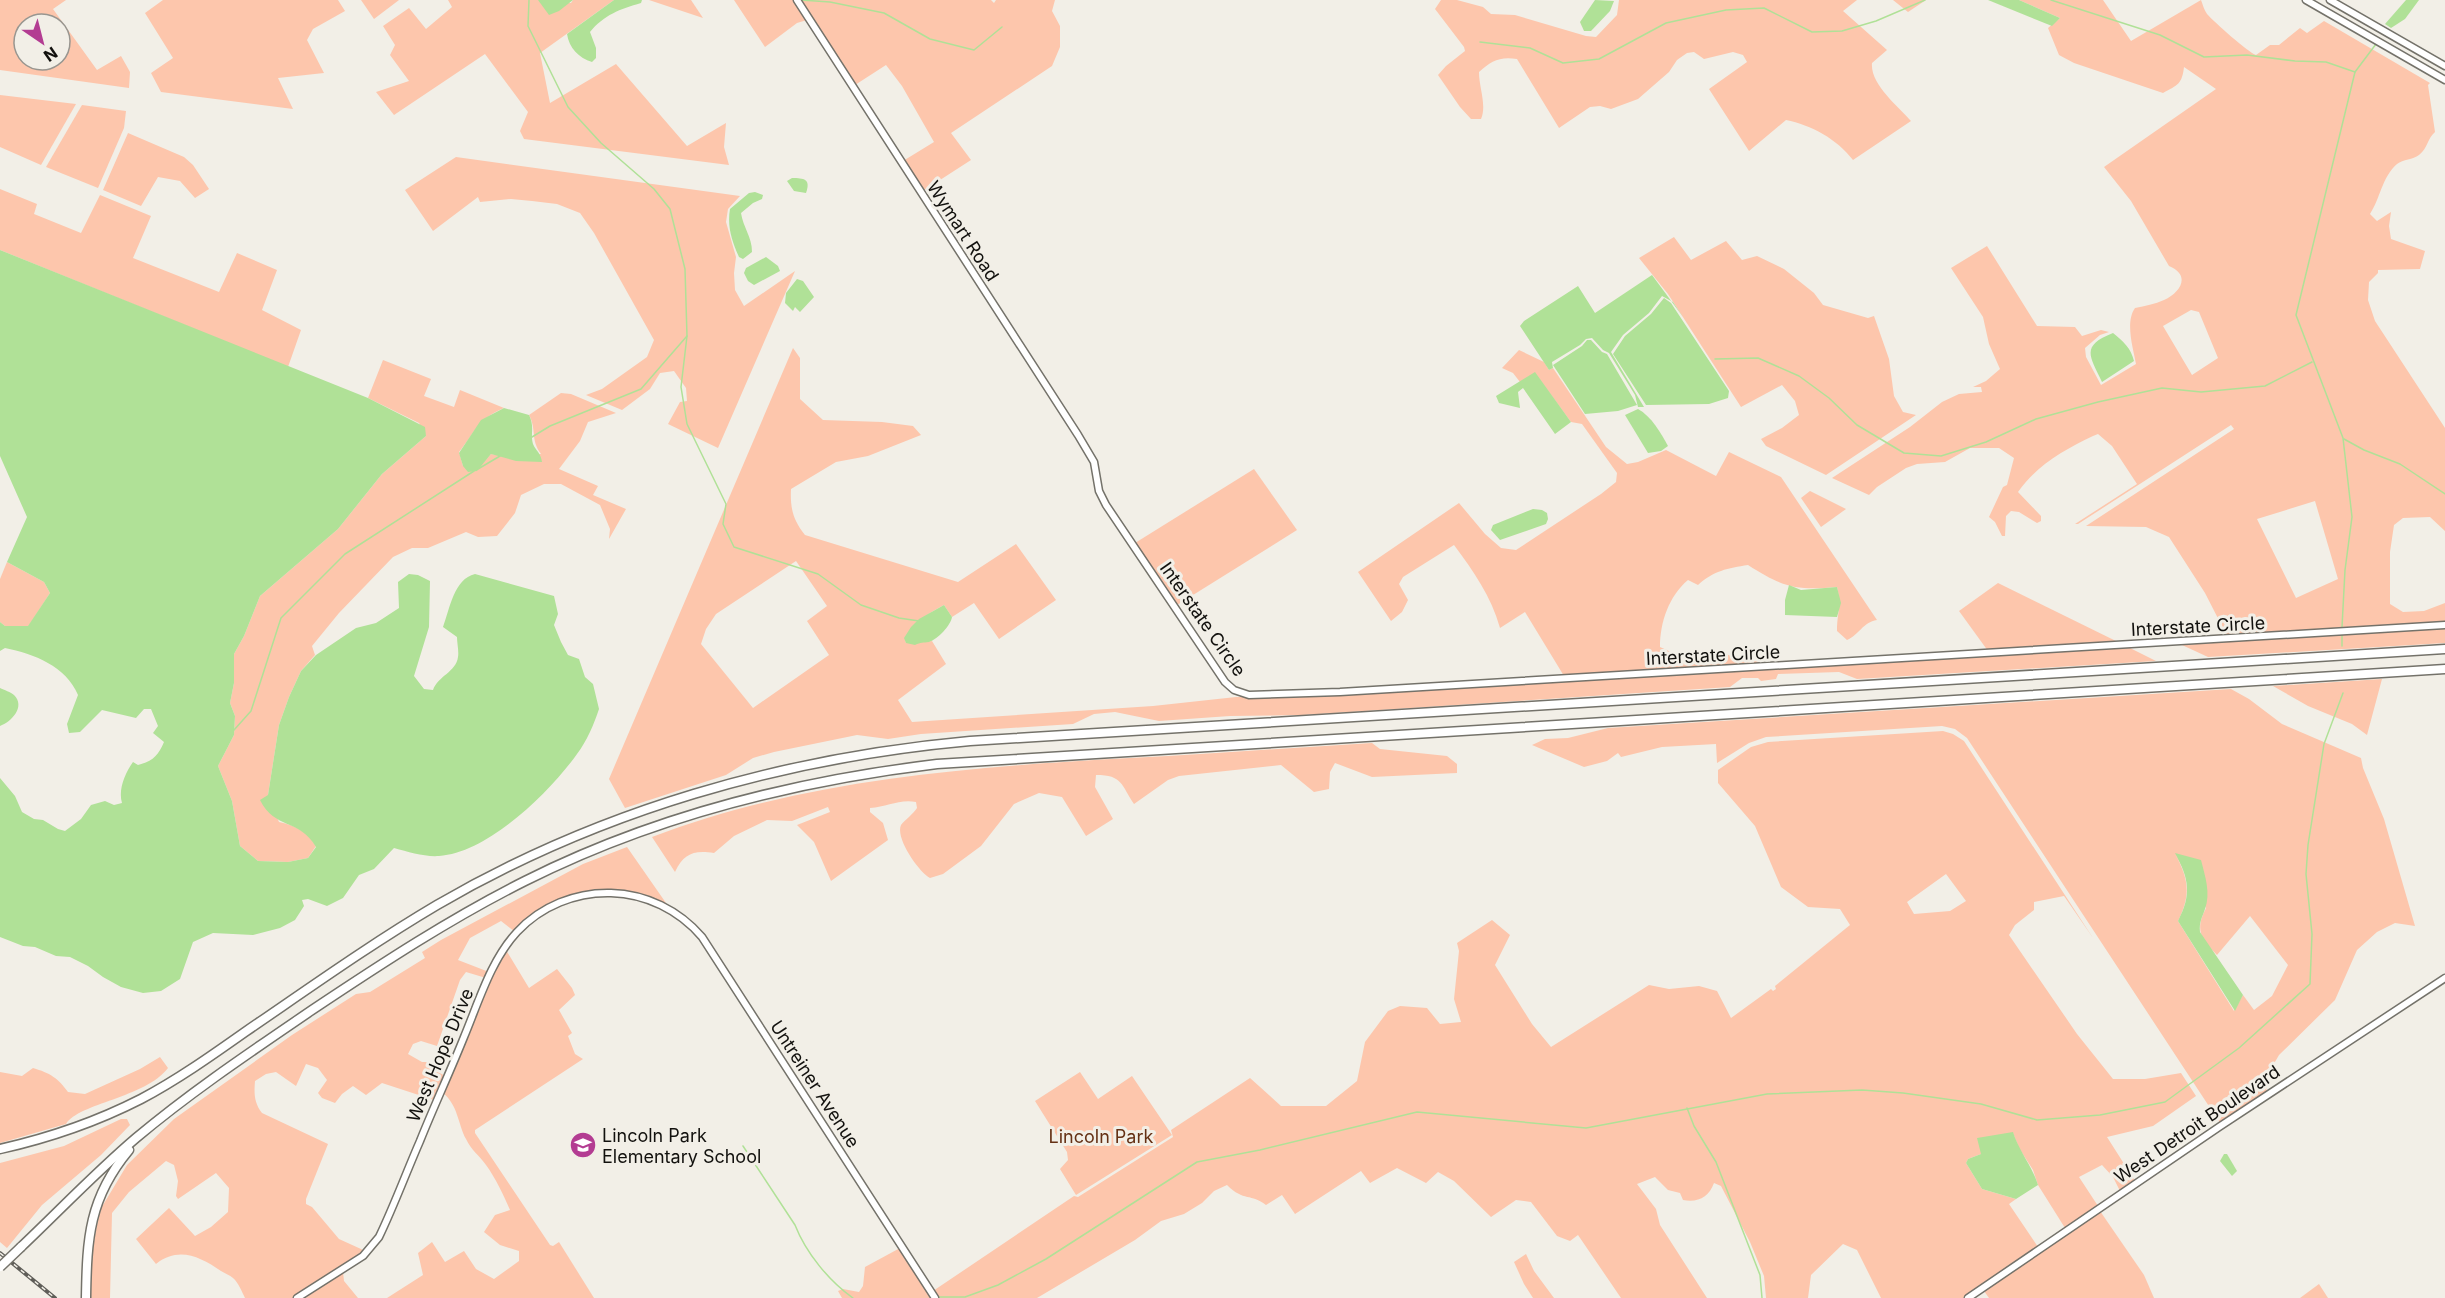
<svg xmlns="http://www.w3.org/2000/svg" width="2445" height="1298" font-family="Inter,sans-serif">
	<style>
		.green { fill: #fdc6ac; fill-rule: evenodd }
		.water { fill: #b0e197 }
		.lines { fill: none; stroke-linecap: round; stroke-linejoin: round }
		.stream { stroke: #b0e197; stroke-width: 1.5 }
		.secondary-casing { stroke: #74726a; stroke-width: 9 }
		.highway-casing { stroke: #74726a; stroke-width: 11 }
		.secondary { stroke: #fff; stroke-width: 6 }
		.highway { stroke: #fff; stroke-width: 8 }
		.rail-casing { stroke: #5f5d58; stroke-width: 4 }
		.rail { stroke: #f2efe7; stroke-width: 1.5; stroke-dasharray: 4.5; stroke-linecap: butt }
		.highway-bridge-casing { stroke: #74726a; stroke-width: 11; stroke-linecap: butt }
		.highway-bridge { stroke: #fff; stroke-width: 8 }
		.labels { text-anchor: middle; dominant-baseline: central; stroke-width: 6; stroke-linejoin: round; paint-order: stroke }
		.street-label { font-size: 18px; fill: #12110e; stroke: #f2efe7 }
		.poi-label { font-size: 18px; fill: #12110e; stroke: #f2efe7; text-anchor: start }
		.park-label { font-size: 18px; fill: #653115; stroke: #f2efe7 }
	</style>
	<rect width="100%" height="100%" fill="#f2efe7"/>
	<!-- green -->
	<g class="green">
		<path d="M0,0h66l-13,9 44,61 24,-14 9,16 -1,16 -129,-18zM24,24h36v36h-36z"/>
		<polygon points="163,0 338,0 345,11 313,29 307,40 324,73 278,78 293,109 161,92 151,73 173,58 145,13"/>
		<polygon points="361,0 399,0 374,19"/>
		<polygon points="448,0 538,0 571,3 573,0 614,0 540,53 550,103 616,64 687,146 726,123 724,147 729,165 524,139 520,131 528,112 485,54 394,115 376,92 409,81 390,55 395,45 383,26 409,8 426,29 452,7"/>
		<polygon points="649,0 691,0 703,18"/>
		<polygon points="734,0 794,0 807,20 797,23 765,47"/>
		<polygon points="800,0 991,0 994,3 996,0 1055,0 1052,11 1060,26 1060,47 1052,66 951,133 971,160 923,191 903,161 934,142 902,86 886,65 855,85"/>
		<path d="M1441,0h16l26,7 8,7 24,1 71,21 10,1 21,-22 2,-15h238l-14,11 44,39 -15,13c-2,21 26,43 39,58l-58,39c-16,-21 -42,-35 -67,-40l-37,31 -40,-62 38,-27 -4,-7 -10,-3 -29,7 -10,-7 -7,1 -10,7 -8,12 -31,27 -27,10 -11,-3 -10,1 -31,21 -42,-69c-17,-3 -26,2 -38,13 0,16 8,33 2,47h-10l-11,-12 -22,-32 8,-9 19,-15 -1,-4 -29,-38z"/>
		<polygon points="1893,0 1926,0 1908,12"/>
		<path d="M2019,0h84l28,41 70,-41c2,5 3,10 6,14 6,7 42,39 49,41l14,-10h9l21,-17 7,5 17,-12 106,62 -2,2 7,47c-8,7 -7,16 -16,23 -6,5 -16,4 -22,9 -15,13 -17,35 -27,50l7,7 14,-9 -2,14 2,13 34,12 -5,18 -42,1v3l-9,9 -1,18 7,21 70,107v103l-15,-14 -27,1 -9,7 -4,27v52l13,8 21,-1 21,-8v19l-273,18 -4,-1 58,-5 -21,-41 -36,-56 -23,-10 -60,-1 148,-97 -3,-4 -153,99h-3l62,-40 -25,-38 -14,-12 -5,2c-29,14 -56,29 -75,56l23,24v5l-4,2 -18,-11 -8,-1 -5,5 -1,20h-3l-7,-14 -6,-5 14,-30 4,-2 7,-27 -15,-10h-29l-25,14 -28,2 -11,4 -29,19 -8,8 -37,-17 78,-51 32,-25 17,-8 23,-2 -1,-5h-8l13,-6 14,-12 -11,-25 -6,-27 -32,-49 36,-22 50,80 38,1 7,9 19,-6 8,2 -9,3 -15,13 1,9 15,28 35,-21c-3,-16 -11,-42 -1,-56 10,-2 20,-4 29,-8 17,-8 27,-25 5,-34l-38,-65 -27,-34 112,-78 -32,-22c-2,17 -6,18 -21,26l-89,-30 -15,-8 -11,-27 12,-10zM2191,310l8,2 19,46 -26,17 -29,-49zM2315,501l23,78 -42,19 -39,-79z"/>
		<polygon points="0,95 76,104 41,165 0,147"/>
		<polygon points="82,105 126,111 124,128 98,188 46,167"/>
		<polygon points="128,133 184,157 193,165 209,189 195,198 180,181 158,177 141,206 103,190"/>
		<polygon points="456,157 740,196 728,209 726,222 736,257 734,273 735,290 744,306 795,271 718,448 668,424 680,402 687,401 686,388 674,371 660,373 650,389 622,410 586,395 602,389 647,357 654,340 594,233 580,213 557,204 532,201 511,199 480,202 478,197 433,231 405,190"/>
		<polygon points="0,189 37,204 34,214 81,233 100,195 151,216 133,258 219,292 237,253 277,270 262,310 301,330 288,367 0,250"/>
		<polygon points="1674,237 1691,260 1726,241 1742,260 1757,256 1784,269 1814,293 1823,305 1868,318 1874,316 1889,359 1894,396 1903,412 1916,415 1826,475 1766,446 1761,439 1782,428 1799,415 1795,401 1782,385 1741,407 1668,294 1639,258"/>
		<path d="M793,348l7,10v41l23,21 59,2 31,4 8,9 -53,21 -32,6 -45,27c-1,19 2,31 14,46l153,47 58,-38 40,56 -57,39 -25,-36 -22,14 -8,-12c-16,9 -30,16 -39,33l1,5 26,-2 14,23 -48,36 14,22 241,-16 83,-9 83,-1 811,-48 26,13 -299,18 -18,-7 -61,2 -2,5 -15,2 -3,-3h-16l-12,9 -427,28 -73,1 -71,5 -44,-9 -21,2 -21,10 -152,10 -33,5 -31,-4 -83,17 -21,6 -27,17 -101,33 -16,-29zM796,561l31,45 -20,15 22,34 -76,53 -52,-64 5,-15 10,-15z"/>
		<path d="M1519,350l25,12 5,8 4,-2 53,79 21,17 11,-2 28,-12 50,26 13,-24 52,25 96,143c-14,2 -18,15 -30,20l-10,-9c0,-19 5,-24 0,-44 -40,4 -55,0 -89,-22 -20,3 -35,6 -50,20l-10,-5c-19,16 -28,42 -28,67l11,5 49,1 47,11 -203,12 -39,-64 -25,16c-9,-32 -26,-56 -46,-83l-51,32 -4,7 9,16 -6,12 -11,9 -33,-49 101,-69 26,31 16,14 15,2 85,-56 15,-12 1,-9 -35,-49 -11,-2 -36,-49 -15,9 -7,-9 -11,-5z"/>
		<path d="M383,360l48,19 -7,17 30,11 6,-17 44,18c-28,12 -28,23 -45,44l4,14 20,-3 8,-9 12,2 38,-2c-11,-15 -4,-24 -12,-39l32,-22 10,1 45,19 -28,9 -8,19 -21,28 39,17 -5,9 33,14 -17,30 1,-10 -10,-24 -39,-21h-17l-23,11 -6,18 -18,23 -19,1 -12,-5 -38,16h-16l-19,9 -54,56 -27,33 3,9 -14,16 -12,26 -10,28 -11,70 11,27c18,4 27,9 37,24l-8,12 -20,4 -30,-1 -18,-15 -8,-45 -14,-35 16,-31 1,-19 -5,-13 4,-20v-29l10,-18 16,-40 78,-67 44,-55 44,-38 -7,-13 -51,-25z"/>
		<polygon points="1254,469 1297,530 1177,605 1135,543"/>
		<polygon points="1810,491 1846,509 1821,527 1801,498"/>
		<polygon points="7,562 44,582 50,593 28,627 5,626 0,622 0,579"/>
		<polygon points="1998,583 2120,643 1988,651 1959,611"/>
		<polygon points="2445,627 2445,643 2208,657 2182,645"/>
		<polygon points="2382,679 2367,735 2352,724 2308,706 2273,686"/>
		<path d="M2231,689l18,10 33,25 79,34 2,10 21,51 31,107 -20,-3 -18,9 -20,18 -22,50 -56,55 -11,19 -2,19 -46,30 -253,-385 -12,-9 -13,-3 -176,11 -17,6 -32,20 -1,-19 -54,3 -41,10 -3,-4 -11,8 -23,6 -52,-22 13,-6 23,-1 40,-10zM2175,854l31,54c-11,22 -6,29 11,47l33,-39 38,49 -16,31 -18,14 -11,-15 -9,16 -56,-90c13,-26 11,-42 -3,-67z"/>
		<path d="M1943,731l10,3 11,7 129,197 -29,-42 -30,6v8l-19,15 -6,10 68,99 36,45h32l36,-6 15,23 -43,30 -46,11 28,44 -15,10 -7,-14 -11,-12 -23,12 19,29 -33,22 -27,-43 -5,-15 -14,-22 -6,-15 -32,21 -13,5 -2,4 16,26 34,10 -7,5 29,43 -75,51h-82l-24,-48 -14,-6 -32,31 -3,23h-42l-2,-22 -14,-34 -29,-56 -7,-3c-5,14 -16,20 -31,17l-3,-7 -12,-3 -13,-13 -18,7 19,25 4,16 47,73h-86l-43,-63 -8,6 -13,-5 -26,-34 -15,-2 -25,17 -37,-36 -16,-9 -12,11 -29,-15 -27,15 -9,-12 -66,43 -13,-19 -16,10c-15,-12 -22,-3 -39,-20l-13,6 -12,12 -18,11 -23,7 -26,19 -98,58h-100l-4,-7 141,-95 4,1 95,-60 -2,-7 79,-52 31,28h45l31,-25 8,-39 23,-31 12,-5 27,2 13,16 21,-2 -7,-23 5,-48 -2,-8 35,-23 18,15 -15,30 37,59 19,23 98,-62 20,4 30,-3 18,5 14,27 40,-29 2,2 3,-2 -1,-3 75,-61 -10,-16 -32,-2 -27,-20 -26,-61 -37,-43v-13l33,-23 17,-5zM1946,874l20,27 -16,10 -36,3 -7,-12z"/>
		<path d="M1372,743l8,6 67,7 10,8v9l-85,4 -37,-14 -5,9 -1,17 -15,3 -33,-27 -102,11 -11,4 -34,24c-13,-19 -11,-29 -38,-29l-1,12 18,32 -27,17 -24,-39 -23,-4 -25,11 -33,42 -38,28 -13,4c-11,-6 -35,-40 -29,-53 3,-4 13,-12 16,-17l-1,-6c-17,-3 -29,5 -46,6v4l13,11 5,17 -57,41 -17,-39 -17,-17 33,-13 -2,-5 -36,14 -25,-1 -33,16 -20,17c-20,-3 -30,0 -39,19l-23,-35c161,-62 345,-72 516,-81 68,-4 136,-9 204,-13z"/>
		<path d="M627,847l39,56 -47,-12 -73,15 -16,10 -16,15 -13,-10 -31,17 -12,22 31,12 -3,6 -20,-6 -6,8 -23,66 -16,-5 -8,3 -5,10 14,8h18v11l5,3 -11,24 -52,-17 -16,12 -13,-9 -11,8 -7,9 -13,-5 -4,-5 9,-13 -9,-12 -12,-4 -10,22 -20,-14 -10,2 -11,7c-1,12 -1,22 7,32l66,31 -22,55v5l6,3 27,32 22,10 3,2 -3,2 -69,45h-47c-3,-6 -7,-16 -12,-20 -3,-3 -9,-5 -12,-7 -21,-14 -42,-25 -65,-7l-20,-25 33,-31 26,28 16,-9 17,-15 1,-24 -13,-15 -38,26 -2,-3 2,-15 -4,-16 -8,-4 -37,31 -17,21 -2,85h-19l-1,-37 10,-51 27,-45 47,-46 118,-84 64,-41 14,-2 55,-34 -3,-6 19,-12 142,-76z"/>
		<path d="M506,950l23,38 28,-19 15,19 3,7 -16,15 13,23 -4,3 7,18 8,5 -108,71v3l75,112 3,1 6,-4 35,56h-207l36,-23 -5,-22 14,-11 13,20 19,-11 12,18 18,10 25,-18v-10l-19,-6 -16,-13 11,-17 15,-5c-6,-14 -15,-33 -24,-45 -7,-10 -15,-15 -20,-26 -8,-15 -8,-34 -23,-46l49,-115z"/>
		<path d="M160,1057l8,11c-23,30 -89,35 -102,56l-66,19v-71l22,4 11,-8c17,5 25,10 35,24l17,2 55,-25z"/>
		<polygon points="1080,1072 1098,1099 1132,1076 1172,1135 1076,1195 1060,1169 1068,1160 1067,1152 1035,1101"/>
		<polygon points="121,1119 127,1119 130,1125 101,1155 42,1205 7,1248 0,1242 0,1163 64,1146"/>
		<polygon points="2100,1211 2144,1275 2154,1298 1989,1298 1984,1291"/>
		<polygon points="900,1248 932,1298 842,1298 838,1291 843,1289 859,1292 863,1286 865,1267"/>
		<polygon points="1526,1254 1534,1271 1554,1298 1533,1298 1524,1284 1514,1262"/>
		<polygon points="343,1272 344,1281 358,1298 302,1298"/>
		<polygon points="2319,1284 2328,1298 2300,1298"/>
	</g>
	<!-- water -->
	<g class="water">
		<polygon points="538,0 573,0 559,11 549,15"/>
		<path d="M614,0h28l-1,3c-21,6 -37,12 -51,29l6,16v10l-4,4c-13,-4 -23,-14 -25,-28z"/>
		<polygon points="1595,0 1614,1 1610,11 1591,31 1584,31 1580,22"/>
		<polygon points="1988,0 2019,0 2060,18 2052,26"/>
		<polygon points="2406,0 2419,0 2405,19 2391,28 2385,24"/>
		<path d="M792,178c12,0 19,1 14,15l-12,-2 -7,-10z"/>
		<path d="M755,192l8,3 -1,4 -9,4 -12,10c2,14 11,24 11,39l-9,7 -4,-2c-7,-16 -12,-30 -9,-48l19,-16z"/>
		<path d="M0,250l368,148 57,29 1,9 -44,38 -44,55 -78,67 -16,40 -10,18v29l-4,20 5,13 -1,19 -16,31 14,35 8,45 18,15 30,1 20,-4 8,-11c-17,-29 -41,-17 -56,-47l8,-5 11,-70 10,-28 12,-26 15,-16 40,-27 20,-5 23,-15 -1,-26 11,-8 9,1 12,6 -1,46 -15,49 10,13 9,1c5,-14 23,-18 25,-33 1,-6 -1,-14 -1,-20l-14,-10c7,-19 11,-48 32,-53l79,22 4,18 -4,11 7,17 7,13 11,4 6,18 8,7 6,25c-5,15 -12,32 -22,45 -27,38 -89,99 -138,102 -15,1 -30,-4 -45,-8l-20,21 -15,6 -16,23 -16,8 -19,-7 -6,1 2,6 -9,14 -15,8 -27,7 -40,-2 -20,9 -13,37 -19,12 -18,2 -22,-6 -18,-10 -15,-11 -18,-9 -14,-1 -21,-9 -12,-1 -23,-9v-159l15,18 7,16 12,7 9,1 15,9 7,2 16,-12 10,-14 14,-4 9,4 8,-2c-4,-13 3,-30 11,-41l5,3c15,-4 20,-9 26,-23l-11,-9 5,-7 -7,-17h-7l-8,9 -34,-8 -22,22 -11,1 -2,-9 11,-29c-12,-29 -44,-41 -73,-47l-5,3v-29l5,4h23l22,-33 -6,-11 -37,-20 20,-45 -27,-61z"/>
		<polygon points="766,257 778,266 780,271 754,285 748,281 744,273 746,268"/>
		<polygon points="1652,275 1683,317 1673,302 1662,296 1649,313 1623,335 1611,352 1644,407 1638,407 1635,395 1609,353 1603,350 1592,338 1586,339 1580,345 1552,362 1553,368 1549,370 1520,326 1524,321 1578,286 1595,313"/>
		<polygon points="797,279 803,281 814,297 800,312 795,307 793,311 785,303 786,293"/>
		<polygon points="1664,298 1671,303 1729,391 1728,398 1709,404 1646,405 1613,354 1625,336 1651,314"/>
		<path d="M2113,333c10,8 18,15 21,28l-32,21c-12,-26 -22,-36 11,-49z"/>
		<polygon points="1587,340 1591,340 1602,352 1607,354 1637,405 1618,411 1585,414 1553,365 1582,346"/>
		<polygon points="1535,372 1571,422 1555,434 1523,388 1518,392 1520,408 1499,403 1496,396"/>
		<path d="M504,408l25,7c6,12 1,19 4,29 3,7 8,9 9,18l-26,-1 -25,-7 -14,17 -9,1 -5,-6 -4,-13 22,-33z"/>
		<path d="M1638,409c13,7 23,24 30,37l-7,5 -13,2 -23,-38z"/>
		<polygon points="1533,509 1542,510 1547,513 1548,519 1546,524 1500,540 1491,530 1493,525"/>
		<polygon points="1789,585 1801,590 1837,587 1841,603 1837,617 1785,615 1785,600"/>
		<path d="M944,605l8,12c-1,8 -14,22 -23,25 -6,1 -8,0 -14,3l-9,-2 -2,-5 7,-11 8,-8z"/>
		<path d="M0,688c4,2 11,4 14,7 12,12 -3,27 -14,31z"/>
		<path d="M2175,853l26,7c4,16 10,33 4,49 -3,9 -6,13 -5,23l43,63 -8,16 -57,-90c14,-27 11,-42 -3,-68z"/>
		<path d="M2013,1132c6,19 19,34 25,53l-22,14 -34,-10 -16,-26 2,-4 13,-5 -4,-16z"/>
		<polygon points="2224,1154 2227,1154 2237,1171 2232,1176 2220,1161"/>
	</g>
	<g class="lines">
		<!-- stream -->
		<g class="stream">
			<polyline points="529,0 528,26 568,107 601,143 654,189 670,209 685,269 687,336 641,389 550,426 532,437"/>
			<polyline points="801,0 830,2 884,13 930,39 974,50 1002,27"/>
			<polyline points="2051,0 2160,35 2204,57 2247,55 2295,61 2326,62 2355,72"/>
			<polyline points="1480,42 1530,48 1563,63 1599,59 1666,23 1726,10 1764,8 1812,32 1842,31 1876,21 1925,0"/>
			<polyline points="687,336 681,387 687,424 726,504 723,524 734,547 818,574 861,605 899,618 919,621"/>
			<polyline points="1715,359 1758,358 1799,376 1829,398 1857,425 1904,453 1941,456 1986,442 2036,419 2098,402 2162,388 2201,392 2265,386 2312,362"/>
			<polyline points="2344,439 2364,450 2400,464 2445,494"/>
			<polyline points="478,469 500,456"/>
			<polyline points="2342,627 2345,570 2352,517 2343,438 2296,315 2355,72 2376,44"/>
			<polyline points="2342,646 2342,635"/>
			<polyline points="234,730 251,711 281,618 345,554 474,471"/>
			<polyline points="1687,1108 1694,1126 1716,1162 1760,1275 1762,1298"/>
			<path d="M743,1146l52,79c11,28 34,56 58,73"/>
			<polyline points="939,1297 965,1297 998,1285 1046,1259 1197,1162 1260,1150 1417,1112 1586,1128 1767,1094 1862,1090 1903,1093 1981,1104 2037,1120 2100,1115 2165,1102 2239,1048 2310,984 2312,934 2306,874 2308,845 2324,744 2343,693"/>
		</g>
		<defs>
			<g id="secondary">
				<polyline points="797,0 1078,435 1094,462 1099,491 1106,505 1225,682 1234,690 1249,695 1340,692 2445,625"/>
				<polyline points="2306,0 2445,80"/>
				<polyline points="2330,0 2445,66"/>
				<path d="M297,1298l66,-42 16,-19c15,-31 27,-64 41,-96 14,-35 30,-69 44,-104 15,-36 27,-77 53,-105 24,-26 59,-40 94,-39 35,1 68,17 91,44l233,361"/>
				<polyline points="1968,1298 2219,1127 2445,978"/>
			</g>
			<g id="highway">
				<path d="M0,1149c49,-11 96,-27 141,-50 36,-19 70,-43 104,-67 63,-43 126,-88 192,-127 163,-95 346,-147 533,-164l1475,-92"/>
				<path d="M21,1247c38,-36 75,-75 115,-109 56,-47 116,-87 176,-128 69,-46 139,-92 213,-129 129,-65 270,-100 412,-117l1508,-95"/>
				<path d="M86,1298c1,-60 3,-100 43,-148"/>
			</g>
		</defs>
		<!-- secondary casing -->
		<use href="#secondary" class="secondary-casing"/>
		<!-- highway casing -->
		<use href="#highway" class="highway-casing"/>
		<!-- secondary -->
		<use href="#secondary" class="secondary"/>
		<!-- highway -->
		<use href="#highway" class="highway"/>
		<defs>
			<polyline id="rail" points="0,1253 55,1298"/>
		</defs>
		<!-- rail casing -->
		<use href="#rail" class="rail-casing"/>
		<!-- rail -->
		<use href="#rail" class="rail"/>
		<defs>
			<polyline id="highway-bridge" points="0,1267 21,1247"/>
		</defs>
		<!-- highway-bridge casing -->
		<use href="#highway-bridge" class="highway-bridge-casing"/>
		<!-- highway-bridge -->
		<use href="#highway-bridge" class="highway-bridge"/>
	</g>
	<!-- icons -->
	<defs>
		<symbol id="school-disc" viewBox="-11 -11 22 22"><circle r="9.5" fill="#b33c92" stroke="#f2efe7"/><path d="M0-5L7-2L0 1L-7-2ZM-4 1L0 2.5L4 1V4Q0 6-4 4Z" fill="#fff"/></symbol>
	</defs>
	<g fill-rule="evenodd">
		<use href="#school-disc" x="568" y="1130" width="30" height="30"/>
	</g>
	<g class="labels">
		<!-- street labels -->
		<g class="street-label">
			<text transform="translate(963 231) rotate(57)">Wymart Road</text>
			<text transform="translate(1203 619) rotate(55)">Interstate Circle</text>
			<text transform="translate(2198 626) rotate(-3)">Interstate Circle</text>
			<text transform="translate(1713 655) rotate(-3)">Interstate Circle</text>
			<text transform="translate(440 1055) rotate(-67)">West Hope Drive</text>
			<text transform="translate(815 1084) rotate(57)">Untreiner Avenue</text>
			<text transform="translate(2197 1124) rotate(-34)">West Detroit Boulevard</text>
		</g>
		<!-- poi labels -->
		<g class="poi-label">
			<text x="602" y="1135">Lincoln Park<tspan x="602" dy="21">Elementary School</tspan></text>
		</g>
		<!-- park labels -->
		<g class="park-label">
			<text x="1101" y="1136">Lincoln Park</text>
		</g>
	</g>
	<!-- north arrow -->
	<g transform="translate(42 42) rotate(145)"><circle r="28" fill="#f2efe7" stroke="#989690" stroke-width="1.5"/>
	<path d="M0-4.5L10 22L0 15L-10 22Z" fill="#b33c92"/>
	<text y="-9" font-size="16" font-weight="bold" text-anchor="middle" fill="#12110e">N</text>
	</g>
</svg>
